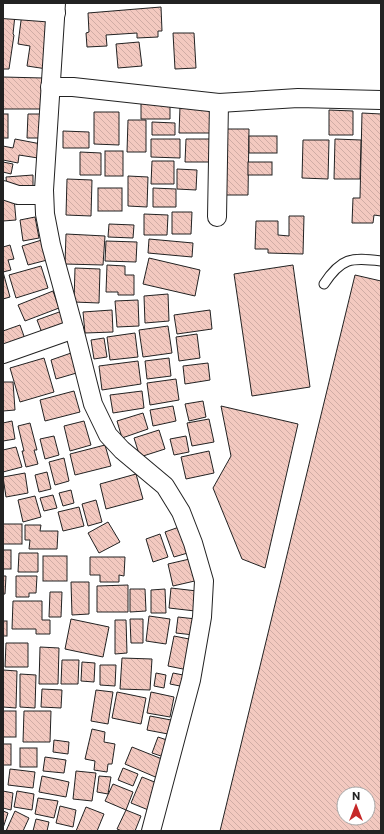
<svg xmlns="http://www.w3.org/2000/svg" width="384" height="834" font-family="Commissioner,sans-serif">
	<style>
		.building { fill: url(#building-back-hatch); stroke: #222; fill-rule: evenodd }
		.lines { fill: none; stroke-linecap: round; stroke-linejoin: round }
		.service-casing { stroke: #222; stroke-width: 11 }
		.minor-casing { stroke: #222; stroke-width: 20 }
		.service { stroke: #fff; stroke-width: 9 }
		.minor { stroke: #fff; stroke-width: 18 }
	</style>
	<defs>
		<pattern id="building-back-hatch" width="6" height="6" patternUnits="userSpaceOnUse"><rect width="6" height="6" fill="#f3c9c0"/><path d="M-1 5l2 2M0 0l6 6M5-1l2 2" fill="none" stroke="#d0aca5"/></pattern>
	</defs>
	<rect width="100%" height="100%" fill="#fff"/>
	<!-- building -->
	<g class="building">
		<polygon points="161,7 162,31 158,31 158,37 137,38 137,33 106,35 107,46 87,47 86,33 89,32 88,13"/>
		<polygon points="22,13 53,17 47,69 27,66 30,46 18,44"/>
		<polygon points="3,14 15,15 13,34 14,35 9,69 3,69"/>
		<polygon points="173,33 194,33 196,68 175,69"/>
		<polygon points="139,42 142,66 118,68 116,44"/>
		<polygon points="3,77 43,78 43,109 3,109"/>
		<polygon points="141,99 170,100 170,119 141,119"/>
		<polygon points="180,107 215,107 215,133 179,133"/>
		<polygon points="329,110 353,111 353,135 329,135"/>
		<polygon points="94,112 119,112 119,145 94,144"/>
		<polygon points="362,113 381,114 381,216 374,215 373,223 352,223 353,198 360,198"/>
		<rect x="3" y="114" width="5" height="24"/>
		<polygon points="28,114 45,114 44,138 27,138"/>
		<polygon points="128,120 146,120 146,152 127,152"/>
		<polygon points="152,122 175,123 175,135 152,135"/>
		<polygon points="227,129 249,129 248,195 226,195"/>
		<polygon points="63,131 89,132 89,148 63,148"/>
		<rect x="249" y="136" width="28" height="17"/>
		<polygon points="15,139 41,144 38,158 19,155 18,163 3,160 3,146 13,148"/>
		<polygon points="151,139 180,139 180,158 151,157"/>
		<polygon points="186,139 210,139 209,162 185,162"/>
		<polygon points="335,139 361,140 360,179 334,179"/>
		<polygon points="303,140 329,140 328,179 302,178"/>
		<rect x="105" y="151" width="18" height="25"/>
		<polygon points="80,152 101,153 101,175 80,175"/>
		<polygon points="152,161 174,161 174,184 151,184"/>
		<polygon points="3,162 13,164 11,174 3,172"/>
		<rect x="248" y="162" width="24" height="13"/>
		<polygon points="177,169 197,170 196,190 177,189"/>
		<polygon points="33,175 33,187 7,189 6,177"/>
		<polygon points="128,176 148,177 147,207 128,206"/>
		<polygon points="67,179 92,180 91,216 66,215"/>
		<rect x="98" y="188" width="24" height="23"/>
		<polygon points="153,188 176,189 176,207 153,207"/>
		<polygon points="14,198 16,220 3,221 3,199"/>
		<polygon points="172,212 192,212 191,234 172,234"/>
		<polygon points="144,214 168,215 167,235 144,235"/>
		<polygon points="289,216 304,216 303,254 268,253 268,249 255,249 256,221 278,221 278,235 289,236"/>
		<polygon points="35,217 39,238 23,241 20,220"/>
		<polygon points="109,224 134,225 133,238 108,237"/>
		<polygon points="66,234 105,236 103,265 65,264"/>
		<polygon points="45,239 51,259 28,265 22,246"/>
		<polygon points="149,239 193,243 192,257 148,253"/>
		<polygon points="106,241 137,242 136,262 105,261"/>
		<polygon points="10,245 14,259 8,260 11,270 3,272 3,247"/>
		<polygon points="149,258 200,270 195,296 143,284"/>
		<polygon points="107,265 125,266 125,275 134,275 134,295 118,295 118,292 106,292"/>
		<polygon points="293,265 310,387 252,396 234,274"/>
		<polygon points="41,266 48,288 16,298 9,275"/>
		<polygon points="75,268 100,269 99,303 74,302"/>
		<polygon points="3,272 10,297 3,299"/>
		<path d="M355,275l26,6v550h-161zM344,794h24v24h-24z"/>
		<polygon points="53,291 59,308 25,321 18,305"/>
		<polygon points="168,294 169,321 145,323 144,296"/>
		<polygon points="138,300 139,326 117,327 115,301"/>
		<polygon points="112,310 113,332 85,333 83,312"/>
		<polygon points="210,310 212,329 177,334 174,315"/>
		<polygon points="62,311 67,323 42,333 37,320"/>
		<polygon points="20,325 25,339 3,348 3,331"/>
		<polygon points="168,326 172,353 143,357 139,330"/>
		<polygon points="135,333 138,357 110,360 107,337"/>
		<polygon points="197,334 200,358 179,361 176,337"/>
		<polygon points="104,338 107,357 94,359 91,340"/>
		<polygon points="74,352 80,372 56,379 51,360"/>
		<polygon points="44,358 54,392 20,402 10,368"/>
		<polygon points="169,358 171,376 147,379 145,361"/>
		<polygon points="138,361 141,384 102,390 99,366"/>
		<polygon points="208,363 210,380 185,384 183,366"/>
		<polygon points="176,379 179,400 150,405 147,383"/>
		<polygon points="3,382 13,382 15,410 3,411"/>
		<polygon points="74,391 80,412 45,421 40,400"/>
		<polygon points="142,391 144,408 113,413 110,395"/>
		<polygon points="203,401 206,417 189,421 185,404"/>
		<polygon points="173,406 176,421 153,426 150,410"/>
		<polygon points="221,406 298,424 265,568 242,559 213,488 231,456"/>
		<polygon points="143,413 148,429 122,438 117,421"/>
		<polygon points="209,419 214,442 192,446 187,423"/>
		<polygon points="12,421 15,439 3,441 3,423"/>
		<polygon points="84,421 91,445 70,451 64,426"/>
		<polygon points="30,423 37,450 34,450 38,464 26,467 22,451 24,451 18,426"/>
		<polygon points="159,430 165,449 140,457 134,438"/>
		<polygon points="54,436 59,455 45,459 40,439"/>
		<polygon points="186,436 189,452 174,455 170,439"/>
		<polygon points="105,445 111,466 75,475 70,454"/>
		<polygon points="16,447 22,467 3,472 3,450"/>
		<polygon points="209,451 214,473 186,479 181,457"/>
		<polygon points="64,458 69,481 55,485 49,462"/>
		<polygon points="47,472 51,489 39,492 35,475"/>
		<polygon points="25,473 28,493 6,497 3,477"/>
		<polygon points="136,474 143,499 106,509 100,484"/>
		<polygon points="71,490 74,503 63,506 59,493"/>
		<polygon points="53,495 57,508 44,511 40,498"/>
		<polygon points="35,496 41,517 23,522 18,500"/>
		<polygon points="96,500 102,522 88,526 82,504"/>
		<polygon points="79,507 84,526 63,531 58,512"/>
		<polygon points="108,522 120,542 99,553 88,533"/>
		<rect x="3" y="524" width="19" height="20"/>
		<polygon points="25,525 41,525 40,531 58,531 57,549 29,549 30,540 25,540"/>
		<polygon points="182,526 191,552 174,557 165,532"/>
		<polygon points="160,534 168,557 153,562 146,539"/>
		<rect x="3" y="550" width="8" height="19"/>
		<polygon points="19,553 38,553 38,572 18,572"/>
		<rect x="43" y="556" width="24" height="25"/>
		<polygon points="90,557 125,557 124,576 119,575 119,582 100,582 100,575 90,575"/>
		<polygon points="194,558 199,580 173,586 168,564"/>
		<polygon points="3,576 6,576 5,594 3,594"/>
		<polygon points="16,576 37,576 36,593 29,593 29,597 16,597"/>
		<polygon points="71,582 89,582 89,614 72,615"/>
		<polygon points="128,585 128,612 97,612 97,586"/>
		<polygon points="171,588 197,591 195,611 169,608"/>
		<polygon points="130,589 145,589 146,611 130,612"/>
		<polygon points="165,589 166,613 151,613 151,590"/>
		<polygon points="50,592 62,592 61,617 49,617"/>
		<polygon points="13,601 42,601 42,620 50,620 50,634 36,634 36,629 12,629"/>
		<polygon points="149,616 170,619 166,644 146,641"/>
		<polygon points="178,617 196,619 194,635 176,633"/>
		<polygon points="71,619 109,627 103,657 65,649"/>
		<polygon points="130,619 143,619 143,643 131,643"/>
		<polygon points="115,620 126,620 127,653 115,654"/>
		<rect x="3" y="621" width="4" height="15"/>
		<polygon points="174,636 194,640 188,670 168,666"/>
		<polygon points="6,643 28,643 28,667 5,667"/>
		<polygon points="40,647 59,648 58,684 39,684"/>
		<polygon points="122,658 152,659 150,690 120,689"/>
		<polygon points="62,660 79,660 78,684 61,684"/>
		<polygon points="82,662 95,663 94,682 81,681"/>
		<polygon points="100,665 116,665 115,686 100,685"/>
		<polygon points="3,670 17,671 16,708 3,707"/>
		<polygon points="156,673 166,675 164,688 154,686"/>
		<polygon points="173,673 188,676 185,687 170,684"/>
		<polygon points="20,674 36,675 35,708 20,707"/>
		<polygon points="42,689 62,690 61,708 41,707"/>
		<polygon points="96,690 113,692 108,724 91,721"/>
		<polygon points="117,692 146,698 141,724 112,718"/>
		<polygon points="151,692 174,697 170,717 147,713"/>
		<rect x="3" y="711" width="13" height="26"/>
		<polygon points="24,711 51,711 50,742 23,742"/>
		<polygon points="150,716 171,720 168,734 147,730"/>
		<polygon points="92,729 105,732 104,742 115,744 112,764 108,764 107,772 94,770 95,761 85,759"/>
		<polygon points="158,737 173,742 167,758 152,753"/>
		<polygon points="54,740 69,742 68,754 53,752"/>
		<rect x="3" y="744" width="8" height="21"/>
		<polygon points="132,747 167,761 160,779 125,764"/>
		<rect x="20" y="748" width="17" height="19"/>
		<polygon points="45,757 66,760 64,773 43,771"/>
		<polygon points="123,768 138,774 133,786 118,780"/>
		<polygon points="10,769 35,772 33,788 8,785"/>
		<polygon points="76,771 96,773 92,801 73,799"/>
		<polygon points="42,776 69,782 66,797 39,792"/>
		<polygon points="99,776 111,777 108,794 97,792"/>
		<polygon points="142,777 162,785 151,811 131,803"/>
		<polygon points="113,784 133,792 126,810 105,801"/>
		<polygon points="3,791 13,793 11,810 3,808"/>
		<polygon points="17,791 34,794 32,810 14,807"/>
		<polygon points="38,798 58,801 54,818 35,814"/>
		<polygon points="60,806 76,810 73,827 56,823"/>
		<polygon points="86,807 104,814 97,831 76,831"/>
		<polygon points="126,810 141,816 135,831 122,831 117,829"/>
		<polygon points="3,811 8,813 3,828"/>
		<polygon points="15,811 29,818 23,831 6,831"/>
		<polygon points="36,819 49,822 47,831 33,831"/>
	</g>
	<g class="lines">
		<defs>
			<path id="service" d="M324,284c17,-26 27,-27 57,-23"/>
			<g id="minor">
				<polyline points="56,3 44,190 45,214 51,245 74,329 93,404 108,435 122,450 165,486 181,512 193,543 204,581 202,617 191,680 151,831"/>
				<polyline points="3,9 56,13"/>
				<polyline points="50,87 73,87 219,103 298,98 381,100"/>
				<polyline points="3,190 18,195 44,195"/>
				<polyline points="217,217 219,103"/>
				<polyline points="3,354 74,329"/>
			</g>
		</defs>
		<!-- service casing -->
		<use href="#service" class="service-casing"/>
		<!-- minor casing -->
		<use href="#minor" class="minor-casing"/>
		<!-- service -->
		<use href="#service" class="service"/>
		<!-- minor -->
		<use href="#minor" class="minor"/>
	</g>
	<!-- border -->
	<rect width="384" height="834" fill="none" stroke="#222222" stroke-width="8"/>
	<!-- north arrow -->
	<g transform="translate(356 806)"><circle r="19" fill="#ffffff" stroke="#a7a7a7"/>
	<path d="M0-3L7 15L0 10L-7 15Z" fill="#c62828"/>
	<text y="-6" font-size="11" font-weight="bold" text-anchor="middle" fill="#222222">N</text>
	</g>
</svg>
